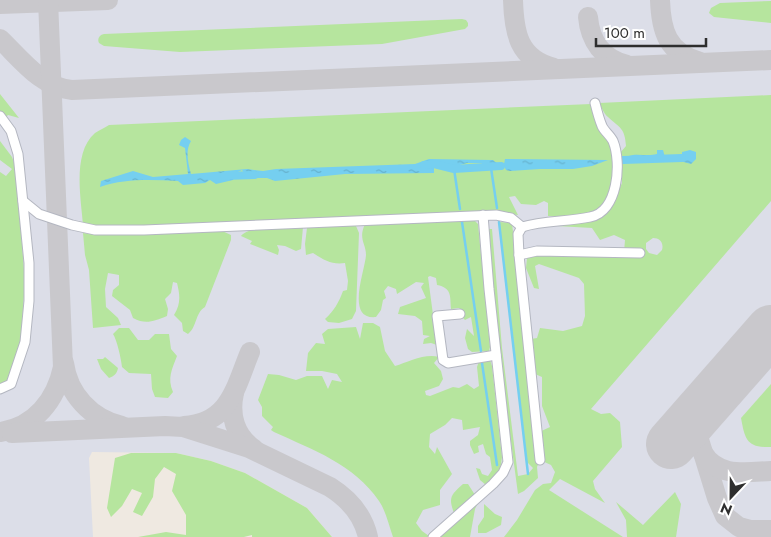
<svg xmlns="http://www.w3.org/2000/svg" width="771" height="537" font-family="Jost,sans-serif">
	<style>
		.airport { fill: #dcdee8 }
		.grass { fill: #b6e59e; fill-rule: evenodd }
		.water { fill: url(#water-ripples) }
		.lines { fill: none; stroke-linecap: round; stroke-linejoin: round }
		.stream { stroke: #75cff0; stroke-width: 2.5 }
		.canal { stroke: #75cff0; stroke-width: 8 }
		.taxiway { stroke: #c9c8cc; stroke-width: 20 }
		.runway { stroke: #c9c8cc; stroke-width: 50 }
		.minor-casing { stroke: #b4b7c1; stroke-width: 11 }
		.minor { stroke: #fff; stroke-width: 9 }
	</style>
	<defs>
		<pattern id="water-ripples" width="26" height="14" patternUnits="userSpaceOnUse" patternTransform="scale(1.25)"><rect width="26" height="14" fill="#75cff0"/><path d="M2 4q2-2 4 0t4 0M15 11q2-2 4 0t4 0" fill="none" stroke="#66b2ce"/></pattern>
	</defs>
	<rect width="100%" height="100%" fill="#efe9e1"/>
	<!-- airport -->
	<polygon class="airport" points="0,0 771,0 771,537 332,537 307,508 245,473 211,461 176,453 92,452 89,458 93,537 0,537"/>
	<!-- grass -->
	<g class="grass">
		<polygon points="771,1 771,23 714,17 709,13 711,8 720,3"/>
		<path d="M462,19l4,1 2,3v3l-3,3 -83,15 -202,8 -76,-6 -5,-3c-2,-4 0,-8 5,-9z"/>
		<polygon points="0,94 19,118 8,115 0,123"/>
		<path d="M771,95v106l-180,208 10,5 9,-1 10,9 2,25 -29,34 2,8 10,14 -45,-24 -11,11 74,47h-119l13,-17 18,-30 8,-6 8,-1 4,-11 -4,-7 -11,-5 -3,7 1,11 -14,13 -6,3 -14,-105 -10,-85 -5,-75h3l10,119 16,128 10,-2 5,-6 -6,-6 -28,-240 13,1 23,211 15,-7 -8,-21v-29l-7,-3 -4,-35 6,-1 3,-10 23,3 19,-5 3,-10 -1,-32 -5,-6 -40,-14 -4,2 4,23 -5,-1 -8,-20 1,-10 15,-3 82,-3 1,-12 -11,-5 -14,5 -8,-12 -35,-2 9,-2 47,-21 9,-20 -2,-30 6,-7c-1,-18 -6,-18 -18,-29 -4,-3 -6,-9 -9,-14zM653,238c7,0 11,5 9,12l-5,5 -8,-2 -3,-4v-6z"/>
		<path d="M591,104c2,8 4,17 9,25 2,4 6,8 9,12 11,23 5,65 -22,74 -11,4 -27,1 -39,1v-13l-4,-2 -8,4 -15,-1 -6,-8 -6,1 9,18 -9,-1 -388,13 -38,-2c-2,-27 -11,-72 12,-92 4,-3 10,-5 14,-8z"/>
		<polygon points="0,141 12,157 16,168 25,282 21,337 9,385 0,383 0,172 6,176 12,169 0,160"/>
		<path d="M469,219l6,2 3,3 12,123 -1,4 -17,1 -4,-3 -3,-11 2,-9 7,7 -3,-19 -6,3 -2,-2 -2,-8 -2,-2 -8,1c-1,-13 1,-21 -14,-24l-1,-7 -6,-2 -2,1 9,68 -6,-2 -8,1 1,-5 6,-3 -7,-1 -1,-14 -7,-5 -17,-2 2,-7 26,-9 -5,-11 3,-4 -8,-1 -19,12 -1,-5 -8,-3 -4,5 2,7 -3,2 -2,10 -5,7c-31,3 -11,-46 -10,-62 0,-12 -8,-16 -1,-31z"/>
		<path d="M351,225l5,1 3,7 -3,78 -4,8 -13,4 -11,-1 -3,-3c9,-8 14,-17 18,-28l4,-1 1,-9 -3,-18c-13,2 -21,-3 -32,-10l-7,2 -1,-11 2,-16 6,-2z"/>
		<path d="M303,227l-2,22 -5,2 -11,-5 -8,-1 2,5 -1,5 -28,-11 2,-3 -11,-5c8,-11 48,-8 62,-9z"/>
		<path d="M220,230l11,5v5l-26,67c-10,6 -8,20 -17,27l-5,-3 -1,-8 -8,-8c7,-11 6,-20 3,-32l-4,-1 -2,11 -6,6 3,10 -1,7c-13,5 -21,9 -34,2l-3,-8 -18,-14 1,-6 6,-5v-10l-11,-2 -3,16 1,18 12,11 3,7 -28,3 -4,-58 -4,-15 -2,-22 16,2z"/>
		<path d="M363,323h10l7,4 5,24 10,15c13,-4 30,-13 44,-9l-5,6 7,8 2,8 -4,7 -14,5 1,4 4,1 23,-9 6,1 8,-4 7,5 5,-3 -2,-19 2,-6 11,-1 2,6 10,91 -2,14 -14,14 -6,-5 -4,-12 4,1 2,5 6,2 4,-6 -2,-13 -4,-3 -3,-10 -5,2 1,6 -5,2 -4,-9v-4l8,-6 2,-8 -17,3 -1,-10 -10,-2 -7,7 -15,9 -1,13 6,7 2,-7 15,27 -12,16v15l-17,5 -7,13 6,8 7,5 -2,1h-34c-4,-11 -7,-26 -14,-36 -25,-37 -66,-51 -105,-69l-3,-2 2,-3 -11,-11v-9l-4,-7 10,-26 11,1 17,5 11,-4h15l6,13 4,-9 10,2 -5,-8 -15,-3h-16l2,-18 8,-10 9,1 -3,-10 6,-5 28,-2 4,12z"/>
		<path d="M119,328h10l9,12h11l6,-6h14l2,15 6,7c-5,13 -10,22 -4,36l-5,6 -13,-1 -3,-8 -1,-15 -22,-1 -7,-6c-1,-9 -5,-27 -9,-33z"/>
		<path d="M105,357l13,11c-1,6 -4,8 -9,10l-8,-9 -4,-10h6z"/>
		<path d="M771,384v63c-24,1 -26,-7 -30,-29z"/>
		<polygon points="131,453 176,453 211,461 245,473 307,508 332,537 252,537 252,535 244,537 138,537 166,532 186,535 186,515 172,491 176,474 164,467 155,479 153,497 142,516 133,512 142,493 132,489 122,506 111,517 107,508 115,458"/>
		<path d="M463,484h5l7,11 -21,18c-6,-16 -3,-18 9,-29z"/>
		<polygon points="675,492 681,504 676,537 627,537 626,520 616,502 643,525"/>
		<polygon points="479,501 475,509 470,537 438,537"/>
		<polygon points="484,504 495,514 502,517 501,525 486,533 478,533 478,526 484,517"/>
	</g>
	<!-- water -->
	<g class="water">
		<path d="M185,137l6,4c-6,10 -3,22 0,33l56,-5 16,2 13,-2 139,-5 14,-5 64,1c3,3 7,5 11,4l1,-5 103,1 -16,6 -19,3h-33l-30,2 -4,-1 -2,-4 -19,2 -3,-2v-3h-15l-11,3 -2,3 -10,-6 -10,1v9l-89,1 -70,7 -8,-3h-19l-6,-8 -8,4 -1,6 -17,4 -6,-4 -5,3 -22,2 -5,-4c-26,-1 -52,-3 -78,6l1,-6 32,-10 20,6 35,-3 -3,-26 -6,-3 2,-5z"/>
		<path d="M657,150h6l3,11 16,-3v-6l8,-2 6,2v7l-5,5 -15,-4 -11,2 -22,-4 -17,2v-3c10,-5 20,0 31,-3z"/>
	</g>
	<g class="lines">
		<!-- stream -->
		<g class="stream">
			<polyline points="491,168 497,208"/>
			<polyline points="454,169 460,209"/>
			<polyline points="462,222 481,351"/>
			<polyline points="499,222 528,474"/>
			<polyline points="482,363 497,465"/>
		</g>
		<!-- canal -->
		<g class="canal">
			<polyline points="623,160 682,158"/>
			<polyline points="424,165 434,164 454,169 501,166"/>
			<polyline points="224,176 255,175"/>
		</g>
		<!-- taxiway -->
		<g class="taxiway">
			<path d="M513,0c1,32 5,59 41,68"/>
			<path d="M660,0c1,30 7,53 40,62"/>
			<polyline points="0,4 108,0"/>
			<path d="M588,17c2,24 15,42 39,48"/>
			<path d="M0,39c20,19 42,49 72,51l699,-30"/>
			<path d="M64,363c4,31 27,56 58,63"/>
			<polyline points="721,388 702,412 696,430 717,498 725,516 739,527 750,530 771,530"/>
			<path d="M234,393c-5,22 1,43 20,56"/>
			<path d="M184,426c46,-3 51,-38 66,-74"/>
			<path d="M0,432c35,-5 56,-32 63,-65l-15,-367"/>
			<path d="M12,433l153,-7 18,1 66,21 81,39c19,12 33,28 38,50"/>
			<path d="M703,453c15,25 43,19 68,18"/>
		</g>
		<!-- runway -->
		<polyline class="runway" points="671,444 771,330"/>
		<defs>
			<g id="minor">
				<polyline points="0,116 11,131 18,154 29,263 29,301 25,342 11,384 0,389"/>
				<path d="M23,201l16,13 33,11 23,5h49l352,-15 15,3 11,9c22,-7 45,-5 68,-10 28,-5 32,-54 23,-76 -3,-6 -9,-10 -11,-15 -3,-7 -5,-15 -7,-23"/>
				<polyline points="522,227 518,234 519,255 540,460"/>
				<polyline points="519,255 537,251 640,253"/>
				<polyline points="460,314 437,316 443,360 448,363 496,355"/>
				<polyline points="433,537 493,484 503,473 508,462 489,289 483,215"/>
			</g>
		</defs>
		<!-- minor casing -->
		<use href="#minor" class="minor-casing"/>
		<!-- minor -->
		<use href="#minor" class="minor"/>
	</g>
	<!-- north arrow -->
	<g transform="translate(731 497) rotate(202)" stroke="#ffffff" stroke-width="4" paint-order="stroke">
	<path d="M0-4L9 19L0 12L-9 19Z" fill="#2e2e2e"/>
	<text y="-8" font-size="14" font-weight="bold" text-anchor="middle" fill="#2e2e2e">N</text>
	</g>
	<!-- scale -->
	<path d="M596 38v8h110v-8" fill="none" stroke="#2e2e2e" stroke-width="2.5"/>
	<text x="604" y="38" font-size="15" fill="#2e2e2e" stroke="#ffffff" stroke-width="4" paint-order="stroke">100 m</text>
</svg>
